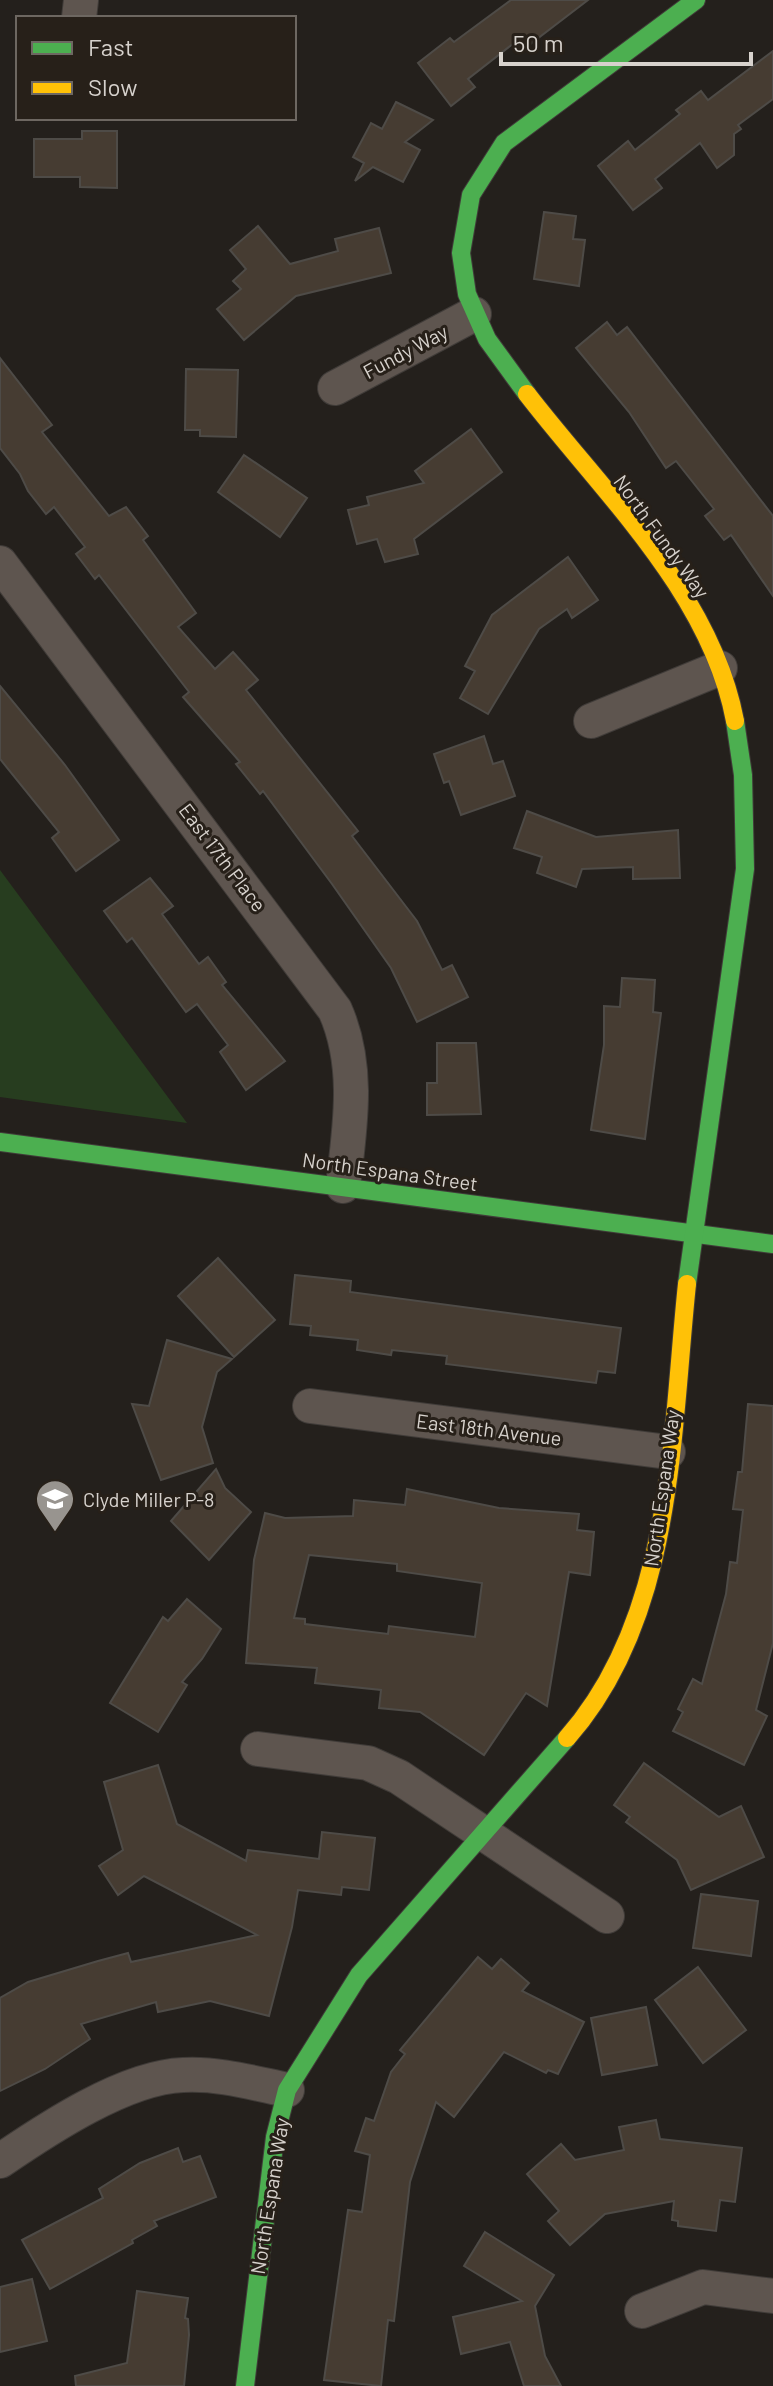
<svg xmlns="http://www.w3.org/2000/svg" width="773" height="2386" font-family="Barlow,sans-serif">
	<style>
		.green { fill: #273d1f }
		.building { fill: #463c32; stroke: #4e4b47; stroke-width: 2; fill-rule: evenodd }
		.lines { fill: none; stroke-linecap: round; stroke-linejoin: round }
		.street-casing { stroke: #403c39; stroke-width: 36 }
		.fast-casing { stroke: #403c39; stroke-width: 20 }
		.slow-casing { stroke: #403c39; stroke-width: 20 }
		.street { stroke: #5e554f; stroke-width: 34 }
		.fast { stroke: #4caf50; stroke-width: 18 }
		.slow { stroke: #ffc107; stroke-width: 18 }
		.labels { text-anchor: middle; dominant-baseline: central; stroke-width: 6; stroke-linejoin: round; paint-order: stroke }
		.street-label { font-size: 20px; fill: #d7d2cd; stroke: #272019 }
		.poi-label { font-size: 20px; fill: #d7d2cd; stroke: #272019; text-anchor: start }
	</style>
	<rect width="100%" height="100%" fill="#24201c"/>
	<!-- green -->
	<polygon class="green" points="0,870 187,1123 0,1097"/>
	<!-- building -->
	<g class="building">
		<polygon points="511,0 588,0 520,52 514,43 468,79 475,87 451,106 418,63 450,38 454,42"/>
		<polygon points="773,51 773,99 738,125 741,129 734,134 734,155 717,168 700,143 655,179 662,188 633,210 598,166 628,141 635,150 680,114 676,110 701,91 708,100"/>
		<polygon points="396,102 433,120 405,142 420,150 403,182 373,167 355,181 364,163 353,157 371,123 382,129"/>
		<polygon points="82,131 117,131 117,188 80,187 80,177 34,177 34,139 82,139"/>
		<polygon points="544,212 576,216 573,239 585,240 579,286 534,279"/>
		<polygon points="258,226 290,264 338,251 335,239 379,228 391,273 296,296 244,340 217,309 241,289 233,281 246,269 230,250"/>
		<polygon points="607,322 617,335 627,327 773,516 773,596 731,535 724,540 705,516 714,509 676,461 666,468 629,412 576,348"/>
		<polygon points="0,358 52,425 42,432 109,516 126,507 148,536 143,540 196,613 178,627 215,669 233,652 258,680 246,690 358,831 352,836 417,921 442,970 452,965 468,997 417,1022 391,968 332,884 263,791 260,794 236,764 240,762 183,697 189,692 99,575 95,579 76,554 85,547 54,507 46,514 28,491 20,474 0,448"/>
		<polygon points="186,369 238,370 236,437 200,436 200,430 185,430"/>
		<polygon points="471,429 502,472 414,539 418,554 385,562 377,539 357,544 348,510 369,505 367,497 424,483 415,471"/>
		<polygon points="244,455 307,498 280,537 218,492"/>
		<polygon points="568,557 598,600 572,618 567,609 539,629 488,714 460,698 475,671 465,666 492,615"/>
		<polygon points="0,686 65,765 119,840 76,871 52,838 59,832 0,759"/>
		<polygon points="484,736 493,764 503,761 515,796 461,815 449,781 444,783 434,754"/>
		<polygon points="527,811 596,837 678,830 680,878 633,879 633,867 582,869 576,887 537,873 542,857 514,848"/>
		<polygon points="150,878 173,906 162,914 199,964 208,957 226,982 222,985 285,1061 246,1090 220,1052 228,1045 197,1004 186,1012 132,938 127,942 104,911"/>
		<polygon points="622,978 655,980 653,1012 661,1013 645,1139 591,1130 604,1045 604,1006 620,1007"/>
		<polygon points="437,1043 476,1043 481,1114 427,1115 427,1083 437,1083"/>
		<polygon points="218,1258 275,1320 234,1357 178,1296"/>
		<polygon points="295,1275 351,1281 350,1292 621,1328 615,1373 598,1371 596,1383 446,1364 447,1356 392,1350 391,1355 357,1350 358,1340 310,1335 311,1326 290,1324"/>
		<polygon points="167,1340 232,1359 217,1372 202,1427 213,1463 161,1480 132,1404 149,1406"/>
		<polygon points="748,1404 773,1406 773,1643 756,1710 767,1716 744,1765 673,1731 683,1712 678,1709 693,1679 702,1684 726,1594 730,1562 737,1563 743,1510 733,1509 738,1472 742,1472"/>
		<polygon points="216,1469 225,1488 251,1512 209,1560 171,1521"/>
		<path d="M407,1489l92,19 80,6 -2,16 17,2 -4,43 -21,-3 -22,134 -21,-13 -42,62 -64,-43 -41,-4 2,-18 -66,-7 2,-15 -71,-5 8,-103 11,-47 20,5 68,-2 1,-16 51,5zM309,1555l88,9v7l85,12 -7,54 -86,-11 -1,8 -83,-10v-5l-11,-1z"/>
		<polygon points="187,1599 221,1629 202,1659 182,1682 187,1685 158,1732 110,1703 163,1617 168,1621"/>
		<polygon points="644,1763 719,1817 741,1806 764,1857 691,1890 677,1860 626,1822 630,1817 614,1805"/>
		<polygon points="158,1765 177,1824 246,1861 248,1850 319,1859 322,1832 375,1838 369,1890 342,1887 341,1895 298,1890 292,1927 269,2016 210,2001 158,2012 156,2002 81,2024 90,2039 45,2069 0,2091 0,1998 28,1982 98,1961 128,1953 131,1962 257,1935 144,1876 118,1895 99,1866 123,1850 104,1782"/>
		<polygon points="701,1894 758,1901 751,1956 693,1948"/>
		<polygon points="478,1957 492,1969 501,1959 529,1983 522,1991 584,2022 558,2074 548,2070 546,2073 504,2052 454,2117 436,2102 410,2182 394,2321 388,2320 381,2386 324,2380 348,2210 362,2212 370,2155 355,2151 366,2118 374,2121 391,2072 405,2054 400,2050"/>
		<polygon points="698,1967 746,2030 703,2063 655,2000"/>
		<polygon points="646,2007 657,2065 602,2075 591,2018"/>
		<polygon points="656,2120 660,2139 742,2148 735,2202 720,2200 716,2231 678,2226 678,2221 672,2220 674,2201 605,2214 570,2245 548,2221 559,2211 527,2174 561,2144 575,2160 624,2150 619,2127"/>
		<polygon points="178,2148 183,2162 200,2156 216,2197 154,2221 157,2226 132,2240 133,2243 50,2289 22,2240 103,2198 99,2189 140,2163"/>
		<polygon points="485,2232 554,2275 535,2306 545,2356 561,2386 524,2386 510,2342 461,2354 453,2317 522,2301 464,2266"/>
		<polygon points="32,2279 47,2341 0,2352 0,2287"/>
		<polygon points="137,2291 188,2298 185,2318 188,2319 189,2335 184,2386 76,2386 75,2376 127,2363"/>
	</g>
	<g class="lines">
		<defs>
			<g id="street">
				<polyline points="79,18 81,0"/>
				<polyline points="335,388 474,314"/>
				<path d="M0,563l335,447c25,56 15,117 8,176"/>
				<polyline points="591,721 720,668"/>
				<polyline points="310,1406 668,1452"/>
				<polyline points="258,1749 368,1763 399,1777 607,1916"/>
				<path d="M0,2161c47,-32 125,-84 183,-86 36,-2 70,8 104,15"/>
				<polyline points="642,2311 703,2287 773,2296"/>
			</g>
			<g id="fast">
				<polyline points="527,394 487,339 467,294 461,253 471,195 504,143 696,0"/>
				<polyline points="0,1142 773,1244"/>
				<polyline points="687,1284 745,869 743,775 735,721"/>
				<polyline points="245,2386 275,2137 287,2090 359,1975 567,1738"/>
			</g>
			<g id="slow">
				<path d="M527,394c77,100 184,199 208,327"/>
				<path d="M567,1738c107,-121 104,-303 120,-454"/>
			</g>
		</defs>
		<!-- street casing -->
		<use href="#street" class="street-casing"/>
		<!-- fast casing -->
		<use href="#fast" class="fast-casing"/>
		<!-- slow casing -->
		<use href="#slow" class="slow-casing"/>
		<!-- street -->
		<use href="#street" class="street"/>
		<!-- fast -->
		<use href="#fast" class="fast"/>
		<!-- slow -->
		<use href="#slow" class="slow"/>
	</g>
	<!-- icons -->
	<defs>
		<symbol id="school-pin" viewBox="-11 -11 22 30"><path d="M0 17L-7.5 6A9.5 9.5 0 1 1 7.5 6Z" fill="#98948f" stroke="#272019"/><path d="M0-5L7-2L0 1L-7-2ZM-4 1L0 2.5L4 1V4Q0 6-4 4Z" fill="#fff"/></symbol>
	</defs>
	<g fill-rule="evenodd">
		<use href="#school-pin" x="33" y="1477" width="44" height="60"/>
	</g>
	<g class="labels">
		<!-- street labels -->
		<g class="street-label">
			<text transform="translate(405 351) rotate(-28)">Fundy Way</text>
			<text transform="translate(662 536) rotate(54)">North Fundy Way</text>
			<text transform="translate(223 857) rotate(53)">East 17th Place</text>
			<text transform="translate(390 1171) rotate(8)">North Espana Street</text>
			<text transform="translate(489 1429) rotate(7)">East 18th Avenue</text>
			<text transform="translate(661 1488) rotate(-82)">North Espana Way</text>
			<text transform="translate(269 2196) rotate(-81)">North Espana Way</text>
		</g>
		<!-- poi labels -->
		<g class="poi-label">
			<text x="83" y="1499">Clyde Miller P-8</text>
		</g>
	</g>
	<!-- legend -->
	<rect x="16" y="16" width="280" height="104" fill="#272019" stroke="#6d6761" stroke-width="2"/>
	<rect x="32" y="42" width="40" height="12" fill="#4caf50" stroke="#6d6761" stroke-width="2"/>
	<text x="88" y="56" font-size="24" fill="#d7d2cd">Fast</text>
	<rect x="32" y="82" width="40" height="12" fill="#ffc107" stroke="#6d6761" stroke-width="2"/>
	<text x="88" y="96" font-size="24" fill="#d7d2cd">Slow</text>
	<!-- scale -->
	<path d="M501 52v12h250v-12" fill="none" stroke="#d7d2cd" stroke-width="4"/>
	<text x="513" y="52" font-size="24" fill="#d7d2cd" stroke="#272019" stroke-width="6" paint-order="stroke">50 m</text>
</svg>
